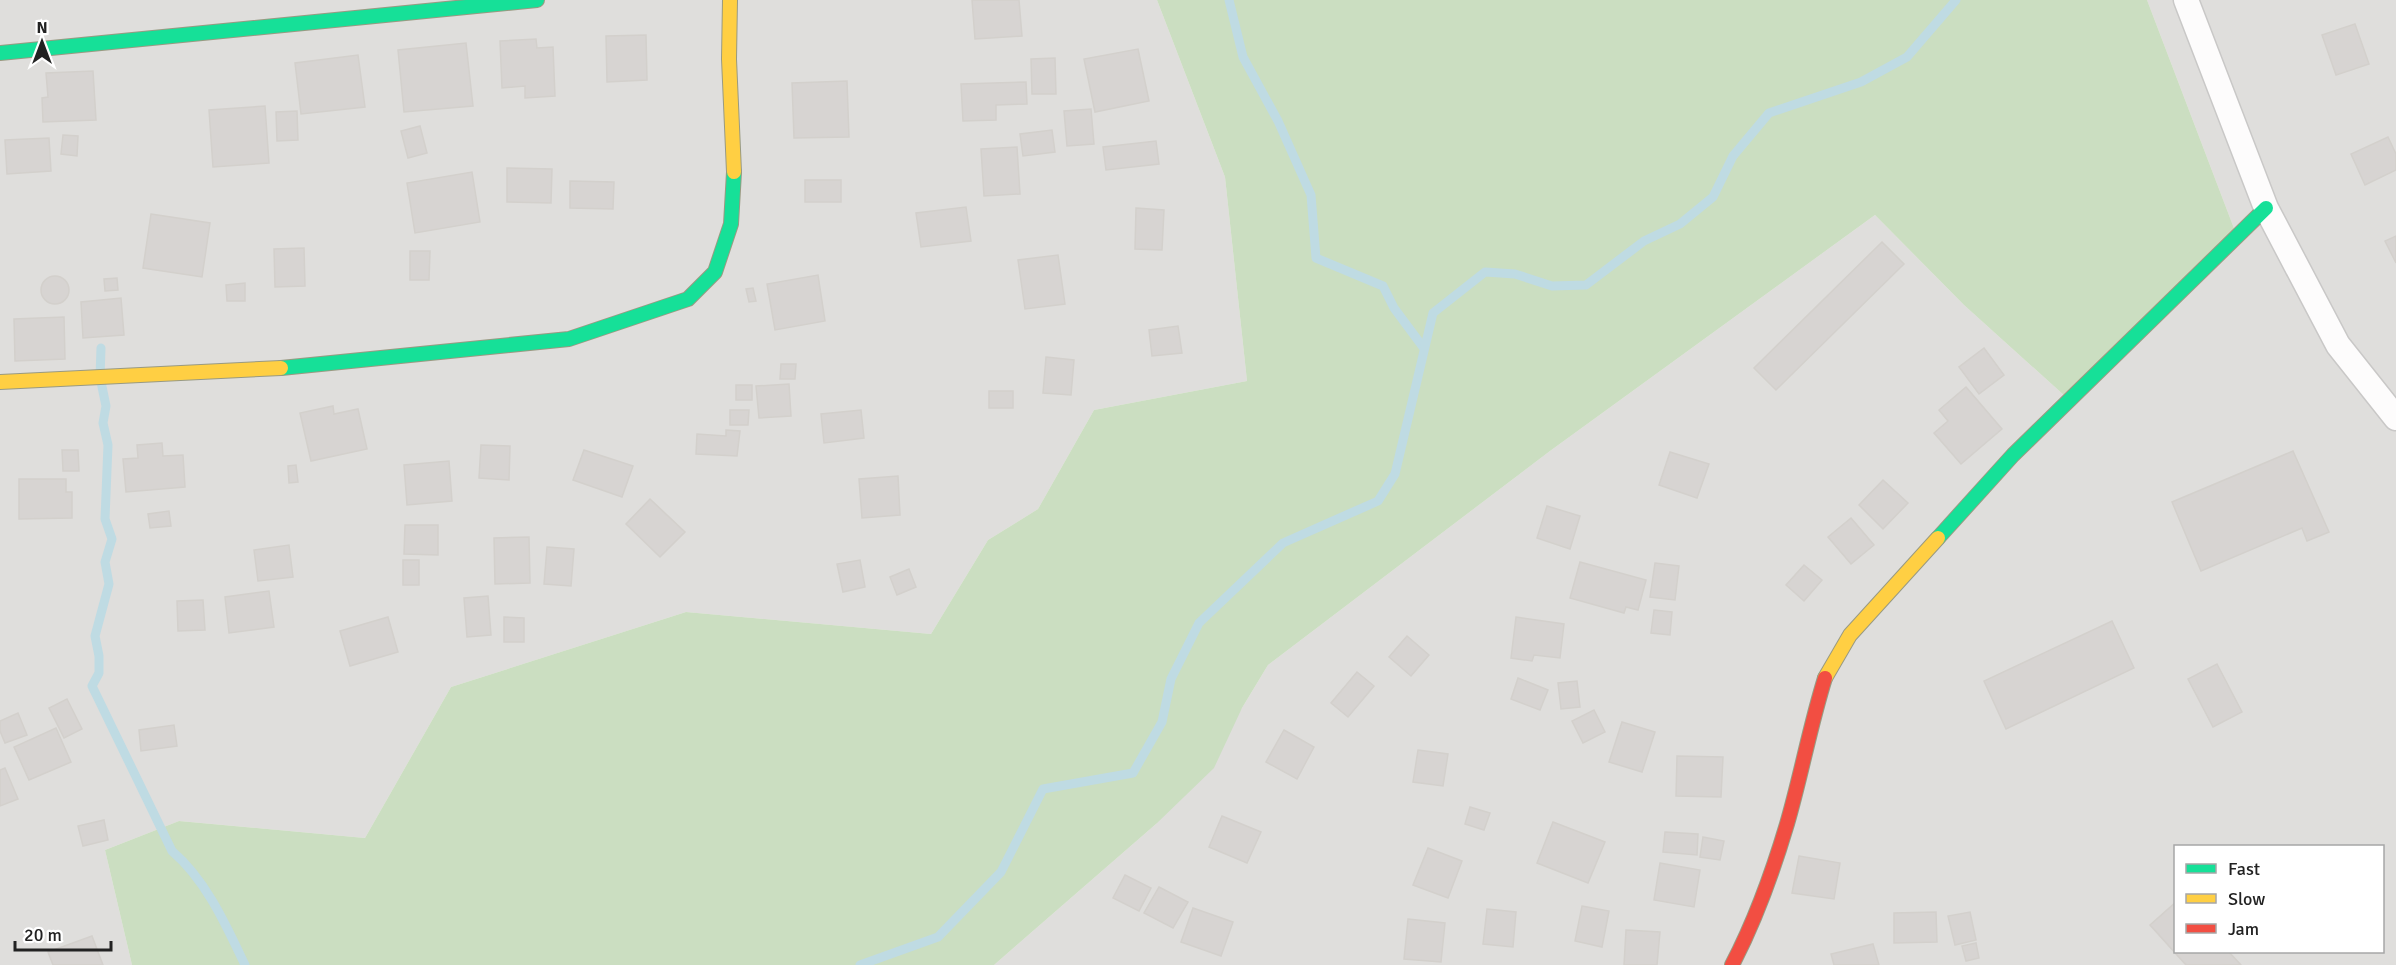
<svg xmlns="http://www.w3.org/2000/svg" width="2396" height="965" font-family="Signika,sans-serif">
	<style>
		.residential { fill: #dfdedc; fill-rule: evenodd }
		.forest { fill: #cbdec1 }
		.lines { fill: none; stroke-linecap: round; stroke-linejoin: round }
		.stream { stroke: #bfdbe3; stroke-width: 9 }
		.building { fill: #d7d4d2; stroke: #d3d0cc; stroke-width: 1.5 }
		.street-casing { stroke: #c9c8c7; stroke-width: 27 }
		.fast-casing { stroke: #999a82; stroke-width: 16 }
		.slow-casing { stroke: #999a82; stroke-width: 16 }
		.jam-casing { stroke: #999a82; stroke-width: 16 }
		.street { stroke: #fdfcfc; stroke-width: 24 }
		.fast { stroke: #16e098; stroke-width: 14 }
		.slow { stroke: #ffcf43; stroke-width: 14 }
		.jam { stroke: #f24e42; stroke-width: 14 }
	</style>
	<rect width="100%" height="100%" fill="#f0eeeb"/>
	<!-- residential -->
	<g class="residential">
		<polygon points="0,0 1157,0 1225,177 1247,381 1094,410 1038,509 988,540 931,634 686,612 451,687 365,838 179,821 105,850 132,965 0,965"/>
		<path d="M2147,0h249v965h-1402l162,-141 86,-116 26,-43 282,-214 325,-236 89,90 102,92 169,-166zM2176,846h206v106h-206z"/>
	</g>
	<!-- forest -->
	<polygon class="forest" points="1157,0 2147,0 2235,231 2066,397 1964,305 1875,215 1550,451 1268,665 1242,708 1214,768 1156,824 994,965 132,965 105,850 179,821 365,838 451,687 686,612 931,634 988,540 1038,509 1094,410 1247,381 1225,177"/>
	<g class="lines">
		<!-- stream -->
		<g class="stream">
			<polyline points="1229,0 1243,57 1278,121 1311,195 1316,258 1383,286 1394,308 1423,347"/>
			<path d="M101,348l-1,29 6,29 -3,17 5,22 -3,74 7,20 -7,23 4,22 -14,52 4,20v17l-7,13 80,165c34,29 54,74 73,114"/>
			<polyline points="860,965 938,937 1001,872 1043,789 1133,773 1162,722 1171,679 1199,623 1283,543 1378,501 1395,474 1433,313 1485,272 1515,274 1552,286 1586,285 1644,241 1680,224 1713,197 1733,156 1769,113 1861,82 1907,57 1956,0"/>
		</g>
	</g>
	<!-- building -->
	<g class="building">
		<polygon points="972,0 1019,0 1022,36 975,39"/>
		<polygon points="2355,24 2369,64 2336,75 2322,35"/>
		<polygon points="646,35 647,80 607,82 606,36"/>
		<polygon points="536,39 537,48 553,47 555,96 525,98 525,86 502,88 500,41"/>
		<polygon points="466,43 473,106 404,112 398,50"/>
		<polygon points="1138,49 1149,101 1095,112 1084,59"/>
		<polygon points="358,55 365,107 301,114 295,63"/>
		<polygon points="1055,58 1056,94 1032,94 1031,59"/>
		<polygon points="93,71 96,120 43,122 42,98 48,97 46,73"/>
		<polygon points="847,81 849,137 794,138 792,83"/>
		<polygon points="1026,82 1027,104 996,105 996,120 963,121 961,84"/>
		<polygon points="265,106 269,163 213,167 209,110"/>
		<polygon points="1091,109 1094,144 1067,146 1064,111"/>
		<polygon points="297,111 298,140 277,141 276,112"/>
		<polygon points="420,126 427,153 408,158 401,131"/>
		<polygon points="1052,130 1055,152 1023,156 1020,134"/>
		<polygon points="63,135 78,136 77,156 61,154"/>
		<polygon points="2388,137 2396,154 2396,170 2365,185 2351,154"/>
		<polygon points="49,138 51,171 7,174 5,140"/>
		<polygon points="1156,141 1159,164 1106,170 1103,147"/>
		<polygon points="1017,147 1020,194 984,196 981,149"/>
		<polygon points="507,168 552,169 551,203 507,202"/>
		<polygon points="472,172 480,222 415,233 407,183"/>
		<rect x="805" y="180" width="36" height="22"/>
		<polygon points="570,181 614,182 613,209 570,208"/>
		<polygon points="966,207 971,241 921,247 916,213"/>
		<polygon points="1136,208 1164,210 1162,250 1135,249"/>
		<polygon points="151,214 210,223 202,277 143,268"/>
		<polygon points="2396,236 2396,263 2385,241"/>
		<polygon points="1882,242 1904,264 1776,390 1754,368"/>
		<polygon points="304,248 305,286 275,287 274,249"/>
		<polygon points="410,251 430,251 429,280 410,280"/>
		<polygon points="1058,255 1065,304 1025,309 1018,260"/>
		<polygon points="818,275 825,321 775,330 767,284"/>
		<circle cx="55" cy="290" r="14"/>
		<polygon points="117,278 118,290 105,291 104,279"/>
		<polygon points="245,283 245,301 227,301 226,285"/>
		<polygon points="753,288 756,301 749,302 746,289"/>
		<polygon points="121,298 124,335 83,338 81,302"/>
		<polygon points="64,317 65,359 15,361 14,319"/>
		<polygon points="1178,326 1182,353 1152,356 1149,330"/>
		<polygon points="1984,348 2004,375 1979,394 1959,367"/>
		<polygon points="1046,357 1074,360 1071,395 1043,393"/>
		<polygon points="781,364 796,364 795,379 780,379"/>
		<polygon points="789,384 791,416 759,418 756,386"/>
		<rect x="736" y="385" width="16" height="15"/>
		<polygon points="1966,387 2002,429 1961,464 1934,433 1948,421 1939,410"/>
		<rect x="989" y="391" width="24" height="17"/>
		<polygon points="333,406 334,414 358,409 367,449 311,461 300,413"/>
		<polygon points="730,410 749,410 748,425 730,425"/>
		<polygon points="861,410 864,438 824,443 821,414"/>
		<polygon points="726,430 740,431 737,456 696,454 697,434 726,436"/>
		<polygon points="162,443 163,456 183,455 185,487 126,492 123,459 138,458 137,445"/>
		<polygon points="481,445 510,446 509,480 479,478"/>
		<polygon points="62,450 78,450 79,471 63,471"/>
		<polygon points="584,450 633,466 622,497 573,480"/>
		<polygon points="2293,451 2329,532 2307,541 2302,528 2201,571 2172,502"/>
		<polygon points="1670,452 1709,464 1697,498 1659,485"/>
		<polygon points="449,461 452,501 407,505 404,465"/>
		<polygon points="296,465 298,482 289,483 288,466"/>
		<polygon points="898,476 900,515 862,518 859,479"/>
		<polygon points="19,479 66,479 66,492 72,492 72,518 19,519"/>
		<polygon points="1883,480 1908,503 1883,529 1859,505"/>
		<polygon points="650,499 685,532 660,557 626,524"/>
		<polygon points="1547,506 1580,516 1570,549 1537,538"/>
		<polygon points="169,511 171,526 150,528 148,514"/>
		<polygon points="1851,518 1874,545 1851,564 1828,537"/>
		<polygon points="405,525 438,525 438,555 404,554"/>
		<polygon points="529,537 530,583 495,584 494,538"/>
		<polygon points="289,545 293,577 258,581 254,550"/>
		<polygon points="547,547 574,549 571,586 544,584"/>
		<rect x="403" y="560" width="16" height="25"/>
		<polygon points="860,560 865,587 843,592 837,564"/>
		<polygon points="1580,562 1646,580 1638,610 1626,607 1624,613 1570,598"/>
		<polygon points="1655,563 1679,566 1675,600 1650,597"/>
		<polygon points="1804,565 1822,580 1804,601 1786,585"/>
		<polygon points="909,569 916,587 897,595 890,577"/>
		<polygon points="269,591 274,627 229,633 225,597"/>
		<polygon points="488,596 491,635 467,637 464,598"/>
		<polygon points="203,600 205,630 178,631 177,601"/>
		<polygon points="1654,610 1672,612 1670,635 1651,633"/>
		<polygon points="388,617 398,652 350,666 340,631"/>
		<polygon points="504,617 524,618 524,642 504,642"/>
		<polygon points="1516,617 1564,624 1560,658 1534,655 1532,661 1511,658"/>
		<polygon points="2112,621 2134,668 2006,729 1984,681"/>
		<polygon points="1407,636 1429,655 1411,676 1389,657"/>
		<polygon points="2217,664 2242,712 2213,727 2188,679"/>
		<polygon points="1357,672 1374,686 1348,717 1331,703"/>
		<polygon points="1518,678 1548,690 1540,710 1511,699"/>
		<polygon points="1577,681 1580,707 1561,709 1558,683"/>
		<polygon points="67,699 82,729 64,738 49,708"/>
		<polygon points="1594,710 1605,732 1583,743 1572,721"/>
		<polygon points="18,713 27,735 5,743 0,731 0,721"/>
		<polygon points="1622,722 1655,732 1642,772 1609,762"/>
		<polygon points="174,725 177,746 141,751 139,730"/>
		<polygon points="56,728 71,762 29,780 14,747"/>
		<polygon points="1284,730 1314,747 1297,779 1266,762"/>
		<polygon points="1418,750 1448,754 1443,786 1413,782"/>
		<polygon points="1677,756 1723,757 1721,797 1676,796"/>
		<polygon points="5,768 18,799 0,806 0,770"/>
		<polygon points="1470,807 1490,813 1484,830 1465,824"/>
		<polygon points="1222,816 1261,832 1247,863 1209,847"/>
		<polygon points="104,820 108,840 83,846 78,826"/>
		<polygon points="1553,822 1605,842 1588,883 1537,863"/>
		<polygon points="1665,832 1698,834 1697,855 1663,852"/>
		<polygon points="1703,837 1724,841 1720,860 1700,857"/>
		<polygon points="1428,848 1462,861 1448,898 1413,885"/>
		<polygon points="1799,856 1840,863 1834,899 1792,893"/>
		<polygon points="1660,863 1700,870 1694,907 1654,900"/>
		<polygon points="1125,875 1151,888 1139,911 1113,898"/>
		<polygon points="1159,887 1188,902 1173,928 1144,913"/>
		<polygon points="2176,902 2176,952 2229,952 2241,965 2186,965 2150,925"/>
		<polygon points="1582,906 1609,911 1602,947 1575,941"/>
		<polygon points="1193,908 1233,922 1221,956 1181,942"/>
		<polygon points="1487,909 1516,912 1513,947 1483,944"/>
		<polygon points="1936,912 1937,942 1894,943 1894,913"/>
		<polygon points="1970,912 1976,940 1955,945 1948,916"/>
		<polygon points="1408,919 1445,923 1441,962 1404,959"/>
		<polygon points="1626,930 1660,932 1657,965 1624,965"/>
		<polygon points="92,936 103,965 53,965 48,952"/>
		<polygon points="1976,943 1979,958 1966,961 1962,946"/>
		<polygon points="1873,944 1879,965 1834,965 1831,954"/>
	</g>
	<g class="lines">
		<defs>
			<polyline id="street" points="2186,0 2266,208 2338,345 2396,418"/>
			<g id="fast">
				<polyline points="0,53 537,0"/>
				<polyline points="281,368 569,339 688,299 715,272 731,224 734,172"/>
				<polyline points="1938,538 2013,455 2266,208"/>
			</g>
			<g id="slow">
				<polyline points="730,0 729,59 734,172"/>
				<polyline points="0,382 281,368"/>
				<polyline points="1825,678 1850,635 1938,538"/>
			</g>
			<path id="jam" d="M1732,965c23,-44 41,-94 55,-141 14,-48 23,-98 38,-146"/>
		</defs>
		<!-- street casing -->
		<use href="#street" class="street-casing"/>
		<!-- fast casing -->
		<use href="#fast" class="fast-casing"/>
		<!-- slow casing -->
		<use href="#slow" class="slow-casing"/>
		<!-- jam casing -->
		<use href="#jam" class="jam-casing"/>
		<!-- street -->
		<use href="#street" class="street"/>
		<!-- fast -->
		<use href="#fast" class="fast"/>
		<!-- slow -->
		<use href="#slow" class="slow"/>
		<!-- jam -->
		<use href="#jam" class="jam"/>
	</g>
	<!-- legend -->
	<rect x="2174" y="845" width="210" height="108" fill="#ffffff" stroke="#a7a7a7" stroke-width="1.5"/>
	<rect x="2186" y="864" width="30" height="9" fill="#16e098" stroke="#a7a7a7" stroke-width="1.5"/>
	<text x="2228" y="875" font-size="18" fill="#222222">Fast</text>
	<rect x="2186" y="894" width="30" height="9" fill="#ffcf43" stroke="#a7a7a7" stroke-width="1.5"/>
	<text x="2228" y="905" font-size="18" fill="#222222">Slow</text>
	<rect x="2186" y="924" width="30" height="9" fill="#f24e42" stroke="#a7a7a7" stroke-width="1.5"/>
	<text x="2228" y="935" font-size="18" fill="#222222">Jam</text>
	<!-- north arrow -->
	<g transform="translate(42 42)" stroke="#ffffff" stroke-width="4.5" paint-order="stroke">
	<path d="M0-4.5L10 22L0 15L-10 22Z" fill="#222222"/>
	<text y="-9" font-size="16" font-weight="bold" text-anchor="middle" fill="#222222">N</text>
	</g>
	<!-- scale -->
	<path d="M15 941v9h96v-9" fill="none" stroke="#222222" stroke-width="3"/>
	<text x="24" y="941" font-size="18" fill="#222222" stroke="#ffffff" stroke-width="4.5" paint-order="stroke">20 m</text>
</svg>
